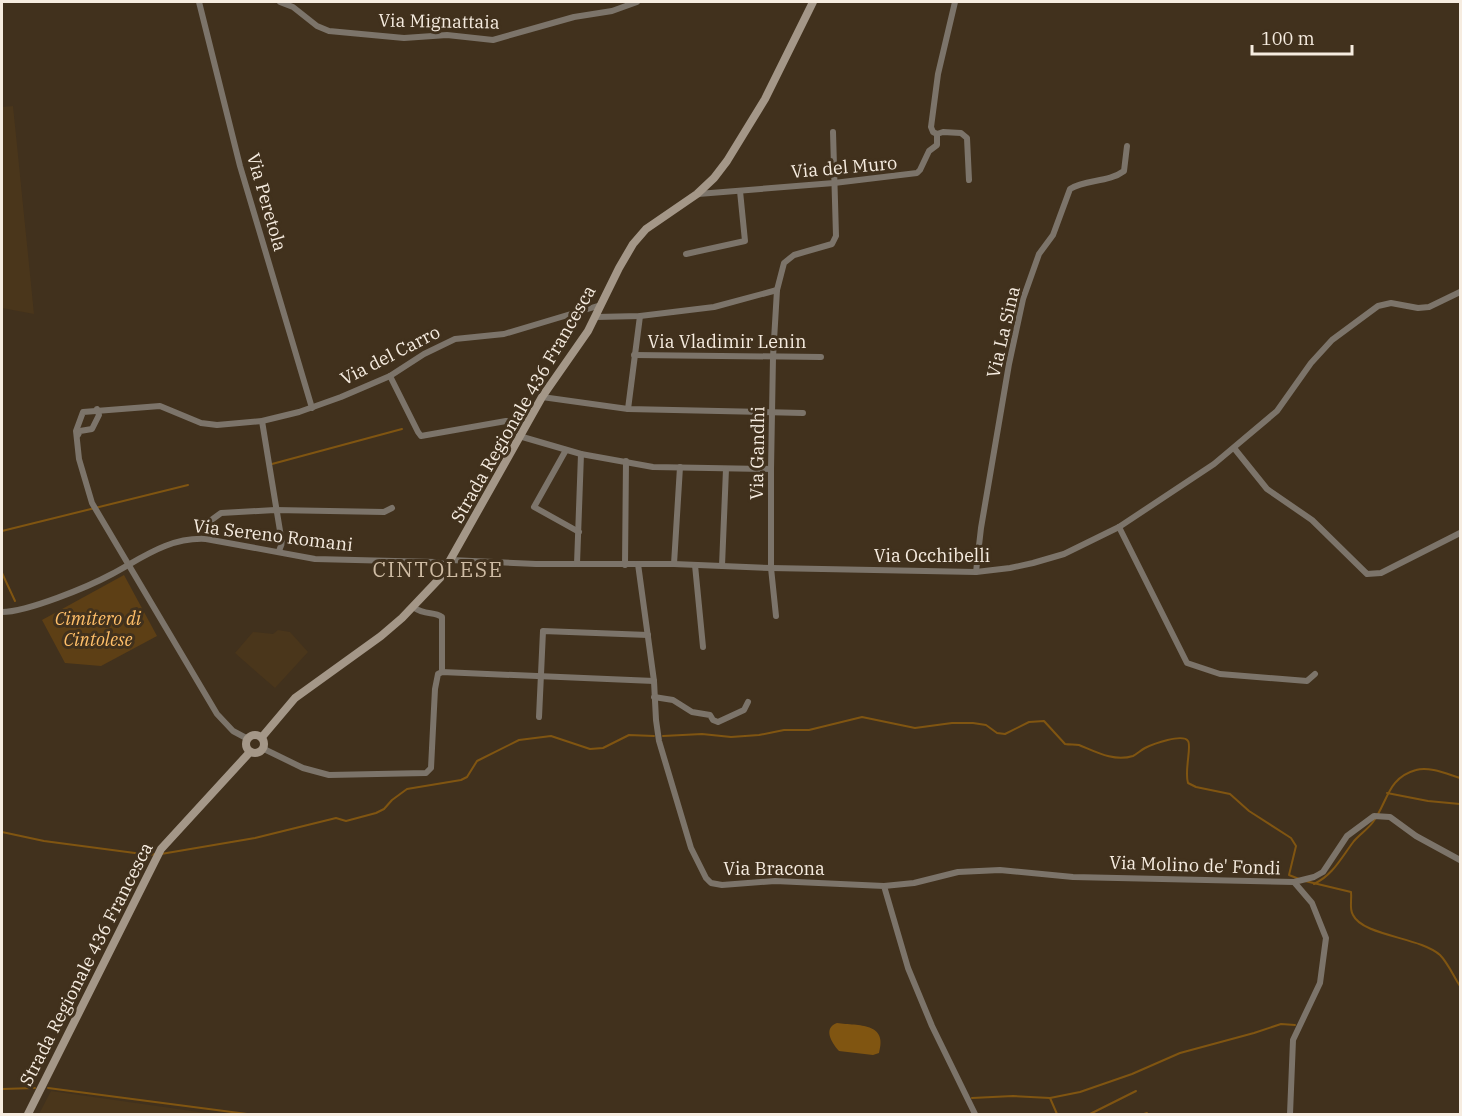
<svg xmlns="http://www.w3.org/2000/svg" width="1462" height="1116" font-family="'IBM Plex Serif',serif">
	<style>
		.built { fill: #4a361b }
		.green { fill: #5d3f15 }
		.water { fill: #805511 }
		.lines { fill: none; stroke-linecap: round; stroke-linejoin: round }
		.stream { stroke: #805511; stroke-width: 2 }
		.street { stroke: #7c746a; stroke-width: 6 }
		.secondary { stroke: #a49788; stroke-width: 8 }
		.labels { text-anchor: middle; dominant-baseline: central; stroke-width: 6; stroke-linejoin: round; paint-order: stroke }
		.street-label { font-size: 18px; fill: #f6ece0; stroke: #41311d }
		.park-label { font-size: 18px; font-style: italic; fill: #ffbf69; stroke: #41311d }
		.quarter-label { font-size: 21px; letter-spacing: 1.5px; fill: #cebba3; stroke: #41311d }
	</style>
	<rect width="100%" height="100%" fill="#41311d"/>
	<!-- built -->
	<g class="built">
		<polygon points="13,106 34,314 2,308 2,107"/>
		<polygon points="278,630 290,632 308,652 275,688 235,653 253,632 273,634"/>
		<polygon points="51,1091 164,1107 212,1114 39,1114"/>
	</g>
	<!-- green -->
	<polygon class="green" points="124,575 157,636 101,666 65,663 42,620"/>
	<!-- water -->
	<path class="water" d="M837,1023c22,3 51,-1 42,30l-6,2 -34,-4c-8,-9 -16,-23 -2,-28z"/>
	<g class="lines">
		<!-- stream -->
		<g class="stream">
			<polyline points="272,464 402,429"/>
			<polyline points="2,531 188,485"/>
			<polyline points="2,573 15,601"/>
			<path d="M663,736l39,-2 29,3 28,-2 25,-5h25l53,-13 53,11 37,-5h21l13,2 11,8 8,1 24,-12 15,-1 21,23c5,1 10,0 14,1 17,7 35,17 54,11 4,-2 8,-6 12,-8 8,-4 38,-15 43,-7 4,5 -4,30 0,42l8,4 34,7 19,17 42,27 5,8 -7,29 10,4"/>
			<polyline points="1387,793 1428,801 1460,804"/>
			<polyline points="2,832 44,841 150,855 155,854"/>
			<polyline points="161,854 255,838 336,818 346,821 376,813 384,809 392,800 407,789 461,780 467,777 477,761 519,740 551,736 590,749 603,748 629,735 654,736"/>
			<path d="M1305,881l46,11c1,8 -2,17 2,23 10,21 67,22 87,40 8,8 14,22 20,31"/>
			<path d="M1314,884c19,-9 27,-26 40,-43 6,-7 14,-12 19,-19 15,-20 14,-44 43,-52 13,-4 31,4 44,8"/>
			<polyline points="48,1088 247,1114"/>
			<polyline points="2,1089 35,1088"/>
			<polyline points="972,1098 1013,1096 1050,1098 1080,1092 1132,1074 1180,1053 1254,1033 1281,1024 1295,1025"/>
			<polyline points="1050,1098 1057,1114"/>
			<polyline points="1090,1114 1136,1091"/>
			<polyline points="1144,1114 1147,1113"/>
		</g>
		<!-- street -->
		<g class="street">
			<polyline points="199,2 240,166 312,408"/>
			<polyline points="280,2 293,7 317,26 329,31 404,38 447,35 493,40 574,17 612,11 637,2"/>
			<polyline points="937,134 943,132 961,133 967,138 969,180"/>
			<polyline points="698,194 834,183 917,173 920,170 929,151 937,145 937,134 933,132 931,127 938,74 955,2"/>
			<polyline points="686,254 745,241 740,191"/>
			<polyline points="596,317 640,316 714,307 777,290"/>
			<polyline points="634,355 821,357"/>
			<polyline points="390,376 418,432 421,436 506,421 525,426"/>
			<polyline points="542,397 628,409 803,413"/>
			<polyline points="628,409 640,316"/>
			<polyline points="262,421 282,543 279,551"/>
			<polyline points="78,435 80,431 92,429 99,415 97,409"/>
			<polyline points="519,436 581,454 653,467 771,469"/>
			<polyline points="1234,448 1267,489 1312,520 1367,574 1381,573 1460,533"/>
			<polyline points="566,450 534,507 579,532"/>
			<polyline points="1119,527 1187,663 1220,674 1307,681 1315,674"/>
			<polyline points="206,539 210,521 221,513 275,510 384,512 392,508"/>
			<polyline points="451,560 536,564 674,564 771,568 976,572 1010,568 1033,563 1064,554 1119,527 1214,464 1277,411 1311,363 1332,340 1378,306 1391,303 1418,308 1429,307 1460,292"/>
			<polyline points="577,564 581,454"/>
			<polyline points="638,564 654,681 656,720 659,741 691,848 706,878 711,883 722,885 775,881 884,886 908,968 932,1026 975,1114"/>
			<polyline points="674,564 680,467"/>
			<polyline points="625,565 626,461"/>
			<polyline points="695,565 703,647"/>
			<polyline points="722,566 726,469"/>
			<path d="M976,572l5,-44 28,-164 14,-65 16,-45 14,-19 17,-46c16,-10 38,-6 54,-18l3,-25"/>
			<path d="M413,607c13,9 20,4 29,10v55"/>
			<path d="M2,612c25,0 86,-25 110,-38 30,-16 57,-37 94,-35l109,20 120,3 13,3"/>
			<polyline points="776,616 771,568 771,469 773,357 777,290 784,263 794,255 832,244 836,236 833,132"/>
			<polyline points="654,697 673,700 692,712 710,715 713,720 718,722 744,710 748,702"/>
			<polyline points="539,717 543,631 648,635"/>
			<polyline points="248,739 233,731 217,714 92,503 79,459 76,431 83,412 160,406 201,423 217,425 262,421 299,412 341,397 390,376 424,354 455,339 504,334 601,305"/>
			<polyline points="264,749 303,768 329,775 426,773 431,768 435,689 438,674 442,672 654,681"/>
			<polyline points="1294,882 1314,877 1323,872 1347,836 1374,816 1390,817 1416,836 1460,860"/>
			<polyline points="884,886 914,883 958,872 1000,870 1073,877 1294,882 1312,903 1326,938 1320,983 1293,1040 1290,1114"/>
		</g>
		<!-- secondary -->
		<g class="secondary">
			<circle cx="255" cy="744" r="9"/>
			<polyline points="262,737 295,698 381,636 402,618 440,578 542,397 588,331 619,268 633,244 646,229 697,194 714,178 727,161 765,99 813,2"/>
			<polyline points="28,1114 161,849 250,752"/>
		</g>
	</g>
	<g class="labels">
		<!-- street labels -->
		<g class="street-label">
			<text transform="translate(439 21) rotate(1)">Via Mignattaia</text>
			<text transform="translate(844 167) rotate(-5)">Via del Muro</text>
			<text transform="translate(267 202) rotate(74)">Via Peretola</text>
			<text transform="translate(1003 332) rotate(-77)">Via La Sina</text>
			<text x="727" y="341">Via Vladimir Lenin</text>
			<text transform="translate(390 355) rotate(-27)">Via del Carro</text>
			<text transform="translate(523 404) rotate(-60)">Strada Regionale 436 Francesca</text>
			<text transform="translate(757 453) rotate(-89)">Via Gandhi</text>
			<text transform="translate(273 535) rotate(7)">Via Sereno Romani</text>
			<text x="932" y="555">Via Occhibelli</text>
			<text transform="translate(1195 865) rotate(2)">Via Molino de' Fondi</text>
			<text x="774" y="868">Via Bracona</text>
			<text transform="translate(86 964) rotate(-63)">Strada Regionale 436 Francesca</text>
		</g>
		<!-- park labels -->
		<g class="park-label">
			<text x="98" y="618">Cimitero di<tspan x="98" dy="21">Cintolese</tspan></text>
		</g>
		<!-- quarter labels -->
		<g class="quarter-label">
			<text x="438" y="569">CINTOLESE</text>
		</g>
	</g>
	<!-- border -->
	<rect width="1462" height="1116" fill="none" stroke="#f6ece0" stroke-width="6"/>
	<!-- scale -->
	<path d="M1252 45v9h100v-9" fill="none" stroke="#f6ece0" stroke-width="3"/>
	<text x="1261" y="45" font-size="18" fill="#f6ece0" stroke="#41311d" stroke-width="4.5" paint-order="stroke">100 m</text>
</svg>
